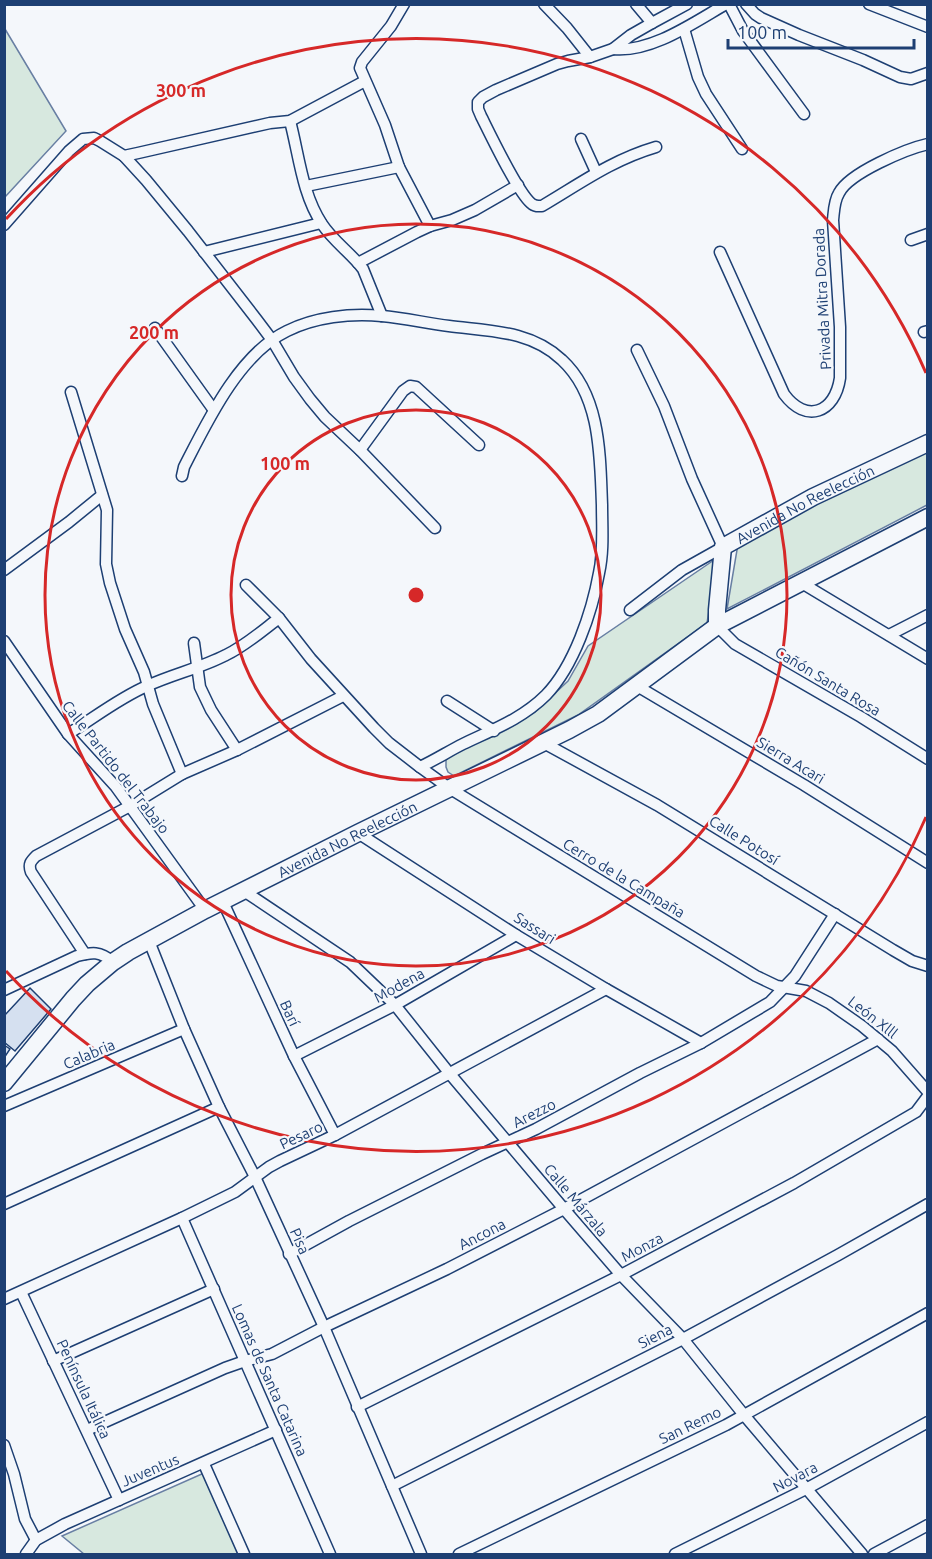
<svg xmlns="http://www.w3.org/2000/svg" width="932" height="1559" font-family="Ubuntu,sans-serif">
	<style>
		.green { fill: #d7e8df; stroke: #687fa3; stroke-width: 1.5 }
		.building { fill: #d5e0f0; stroke: #1d3f73; stroke-width: 1.5 }
		.lines { fill: none; stroke-linecap: round; stroke-linejoin: round }
		.street-casing { stroke: #1d3f73; stroke-width: 13 }
		.secondary-casing { stroke: #1d3f73; stroke-width: 19 }
		.street { stroke: #f4f7fb; stroke-width: 10 }
		.secondary { stroke: #f4f7fb; stroke-width: 16 }
		.ring { fill: none; stroke: #d62828; stroke-width: 3 }
		.labels { text-anchor: middle; dominant-baseline: central; stroke-width: 4.5; stroke-linejoin: round; paint-order: stroke }
		.street-label { font-size: 15px; fill: #1d3f73; stroke: #f4f7fb }
		.centre { fill: #d62828; stroke: #f4f7fb; stroke-width: 3 }
		.ring-label { font-size: 18px; text-anchor: middle; font-weight: bold; fill: #d62828; stroke: #f4f7fb; stroke-width: 4.5; stroke-linejoin: round; paint-order: stroke }
	</style>
	<rect width="100%" height="100%" fill="#f4f7fb"/>
	<!-- green -->
	<g class="green">
		<polygon points="5,29 66,131 5,197 4,197"/>
		<polygon points="927,446 927,505 727,609 738,544"/>
		<polygon points="717,558 707,623 578,715 454,776 448,772 446,767 446,760 452,754 497,734 535,712 568,681 588,646"/>
		<polygon points="204,1473 241,1554 84,1554 62,1536"/>
	</g>
	<!-- building -->
	<g class="building">
		<polygon points="30,988 51,1009 15,1051 4,1042 4,1016"/>
		<polygon points="4,1045 10,1049 4,1058"/>
	</g>
	<g class="lines">
		<defs>
			<g id="street">
				<polyline points="404,4 391,26 362,62 360,68 385,125 399,167 430,226"/>
				<polyline points="544,4 567,28 590,57"/>
				<polyline points="636,4 652,23"/>
				<polyline points="729,4 743,31 804,114"/>
				<polyline points="746,4 755,14 761,18 799,35 863,60 900,77 911,79 928,73"/>
				<polyline points="869,4 928,27"/>
				<polyline points="684,29 698,77 706,94 742,149"/>
				<path d="M613,49c38,4 80,-26 113,-45"/>
				<path d="M290,121c9,34 12,73 32,103 11,17 29,29 41,45l19,47"/>
				<polyline points="581,139 596,172"/>
				<path d="M656,147c-44,13 -75,36 -114,59 -4,0 -6,1 -10,-2 -13,-9 -42,-70 -51,-88l-3,-7v-7l5,-5 13,-7 61,-26 11,-3 22,-4 23,-8 18,-14 21,-12 35,-19"/>
				<polyline points="124,156 146,180 188,231 257,320 272,340 294,377 310,399 325,417 360,450 435,528"/>
				<polyline points="306,186 399,167"/>
				<polyline points="4,225 69,151 83,139 94,138 100,141 124,156 138,153 270,123 290,121 365,81"/>
				<polyline points="911,240 928,234"/>
				<polyline points="204,252 321,223"/>
				<path d="M720,252l64,142c22,30 51,19 56,-16v-51l-7,-107c1,-9 1,-19 6,-27 10,-20 67,-44 89,-49"/>
				<polyline points="358,263 417,232 430,226 452,220 475,210 518,185"/>
				<polyline points="155,328 213,409"/>
				<polyline points="924,332 928,331"/>
				<polyline points="71,392 107,510 106,564 110,583 125,629 144,672 153,704 182,774"/>
				<polyline points="360,450 403,391 410,386 416,387 479,445"/>
				<path d="M182,476l2,-9c23,-45 55,-113 103,-136 28,-14 63,-18 95,-15 22,2 44,7 67,10 39,5 82,4 113,34 39,36 38,96 40,145 0,22 2,46 -3,68 -7,39 -25,93 -53,122 -24,24 -54,35 -83,49 -14,7 -28,16 -43,23l29,21 307,188 21,10 29,5 23,12 33,23 30,25 36,41"/>
				<polyline points="4,570 69,522 102,495"/>
				<polyline points="800,582 928,659"/>
				<polyline points="246,585 279,618 311,659 374,728 389,743 420,767"/>
				<polyline points="630,610 682,570 723,547 692,479 664,406 637,350"/>
				<polyline points="717,626 735,644 861,717 928,759"/>
				<polyline points="889,635 928,615"/>
				<polyline points="4,641 68,734 116,787 205,910"/>
				<polyline points="194,643 200,687 211,710 237,750"/>
				<polyline points="637,686 804,785 928,863"/>
				<polyline points="447,701 494,731"/>
				<path d="M68,734c26,-16 51,-36 79,-48 26,-12 54,-18 79,-31 19,-9 36,-24 53,-37"/>
				<polyline points="542,742 657,805 893,950 912,961 928,966"/>
				<polyline points="358,833 516,935 606,989 701,1043"/>
				<polyline points="244,891 350,962 395,1005 450,1074 564,1209 621,1275 683,1339 744,1415 862,1554"/>
				<polyline points="223,902 294,1056 335,1135"/>
				<polyline points="149,941 184,1029 219,1107 255,1177 324,1327 421,1554"/>
				<path d="M85,954l-54,-82c-3,-8 0,-11 5,-16l94,-50 52,-32 55,-24 106,-54"/>
				<path d="M4,990l73,-34c15,-4 23,-5 36,6"/>
				<polyline points="294,1056 395,1005 516,935"/>
				<polyline points="4,1106 184,1029"/>
				<polyline points="4,1204 219,1107"/>
				<polyline points="182,1218 330,1554"/>
				<polyline points="289,1254 349,1221 482,1154 536,1129 640,1073 701,1043 770,1002 795,976 835,914"/>
				<polyline points="21,1292 119,1500"/>
				<polyline points="4,1299 182,1218 235,1192 269,1167 280,1161 335,1135 606,989"/>
				<polyline points="53,1361 214,1289"/>
				<polyline points="357,1407 621,1275 794,1183 916,1112 928,1096"/>
				<polyline points="87,1430 225,1368 245,1361 272,1354 324,1327 447,1269 564,1209 878,1039"/>
				<polyline points="4,1445 14,1474 25,1519 36,1540"/>
				<polyline points="204,1464 244,1554"/>
				<polyline points="392,1486 683,1339 838,1255 928,1204"/>
				<polyline points="26,1554 36,1540 65,1524 276,1430"/>
				<polyline points="459,1554 726,1425 928,1313"/>
				<polyline points="675,1554 806,1489 928,1422"/>
				<polyline points="874,1554 928,1525"/>
			</g>
			<g id="secondary">
				<path id="s1" d="M717,626v-16l6,-63 90,-50 115,-54"/>
				<path id="s2" d="M4,1083l69,-84 14,-15 26,-22 15,-10 77,-42 153,-77 211,-103 29,-16 119,-88 211,-109"/>
			</g>
		</defs>
		<!-- street casing -->
		<use href="#street" class="street-casing"/>
		<!-- secondary casing -->
		<use href="#secondary" class="secondary-casing"/>
		<!-- street -->
		<use href="#street" class="street"/>
		<!-- secondary -->
		<use href="#secondary" class="secondary"/>
	</g>
	<!-- distance rings -->
	<g class="ring">
		<circle cx="416" cy="595" r="185"/>
		<circle cx="416" cy="595" r="371"/>
		<path d="M926 817A556 556 0 0 1 6 971M6 219A556 556 0 0 1 926 373"/>
	</g>
	<g class="labels">
		<!-- street labels -->
		<g class="street-label">
			<text transform="translate(822 299) rotate(-93)">Privada Mitra Dorada</text>
			<text stroke="none"><textPath href="#s1" startOffset="172">Avenida No Reelección</textPath></text>
			<text transform="translate(828 681) rotate(31)">Cañón Santa Rosa</text>
			<text transform="translate(791 760) rotate(31)">Sierra Acari</text>
			<text transform="translate(116 767) rotate(52)">Calle Partido del Trabajo</text>
			<text stroke="none"><textPath href="#s2" startOffset="428">Avenida No Reelección</textPath></text>
			<text transform="translate(744 840) rotate(32)">Calle Potosí</text>
			<text transform="translate(624 878) rotate(31)">Cerro de la Campaña</text>
			<text transform="translate(535 928) rotate(32)">Sassari</text>
			<text transform="translate(399 985) rotate(-29)">Modena</text>
			<text transform="translate(290 1013) rotate(65)">Barí</text>
			<text transform="translate(873 1017) rotate(38)">León Xlll</text>
			<text transform="translate(89 1054) rotate(-23)">Calabria</text>
			<text transform="translate(534 1113) rotate(-27)">Arezzo</text>
			<text transform="translate(301 1135) rotate(-25)">Pesaro</text>
			<text transform="translate(576 1200) rotate(50)">Calle Márzala</text>
			<text transform="translate(482 1234) rotate(-27)">Ancona</text>
			<text transform="translate(300 1241) rotate(66)">Pisa</text>
			<text transform="translate(642 1247) rotate(-28)">Monza</text>
			<text transform="translate(655 1336) rotate(-27)">Siena</text>
			<text transform="translate(270 1380) rotate(66)">Lomas de Santa Catarina</text>
			<text transform="translate(84 1389) rotate(65)">Península Itálica</text>
			<text transform="translate(690 1425) rotate(-26)">San Remo</text>
			<text transform="translate(150 1470) rotate(-23)">Juventus</text>
			<text transform="translate(795 1477) rotate(-28)">Novara</text>
		</g>
	</g>
	<circle cx="416" cy="595" r="9" class="centre"/>
	<g class="ring-label">
		<text x="181" y="97">300 m</text>
		<text x="154" y="339">200 m</text>
		<text x="285" y="470">100 m</text>
	</g>
	<!-- border -->
	<rect width="932" height="1559" fill="none" stroke="#1d3f73" stroke-width="12"/>
	<!-- scale -->
	<path d="M728 39v9h186v-9" fill="none" stroke="#1d3f73" stroke-width="3"/>
	<text x="737" y="39" font-size="18" fill="#1d3f73" stroke="#f4f7fb" stroke-width="4.5" paint-order="stroke">100 m</text>
</svg>
